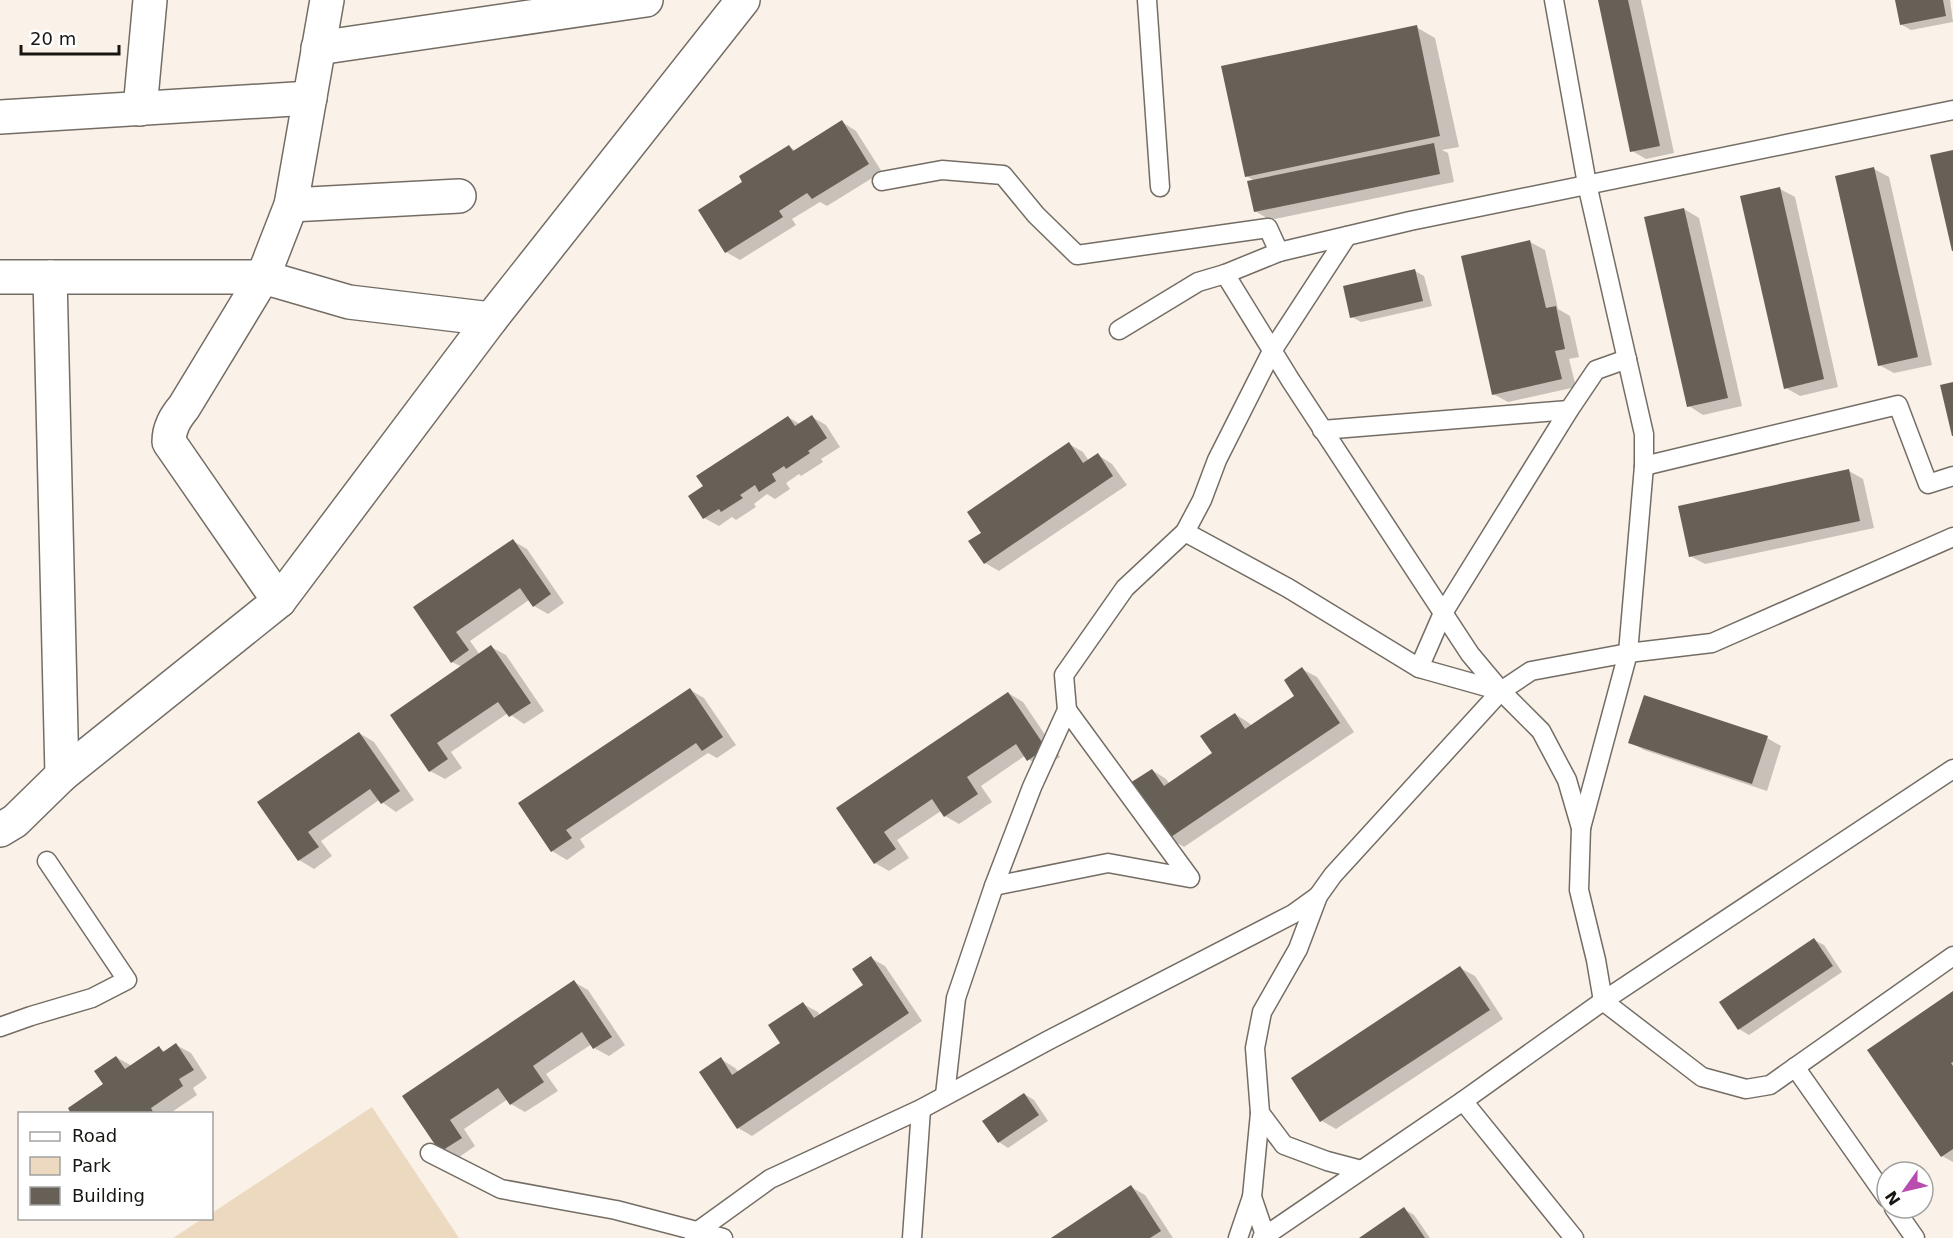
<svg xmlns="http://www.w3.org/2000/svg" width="1953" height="1238" font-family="'DejaVu Sans',sans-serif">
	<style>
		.green { fill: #ecd9bf }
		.shadow { fill: #0003 }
		.building { fill: #666057 }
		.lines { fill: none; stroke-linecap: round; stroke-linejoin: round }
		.lane-casing { stroke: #746d65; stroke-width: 21 }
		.street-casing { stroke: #746d65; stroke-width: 36 }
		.lane { stroke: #fff; stroke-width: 18 }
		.street { stroke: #fff; stroke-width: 33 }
	</style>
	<rect width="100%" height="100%" fill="#faf2e8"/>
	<!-- green -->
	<polygon class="green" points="372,1107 459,1238 173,1238 202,1219 212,1218 212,1213"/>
	<!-- shadow -->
	<g class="shadow">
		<polygon points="1599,0 1641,0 1674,153 1646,159 1632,151"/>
		<polygon points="1897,0 1950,0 1953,22 1911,30 1902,25"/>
		<polygon points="1416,27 1435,38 1459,147 1442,150 1448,153 1454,182 1270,220 1255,211 1255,181 1246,176"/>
		<polygon points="842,122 856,131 882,172 827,206 820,202 792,219 796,225 740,260 726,252 744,183 790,147 796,151"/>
		<polygon points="1874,169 1889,177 1932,365 1894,373 1879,365"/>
		<polygon points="1780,189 1795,197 1838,387 1800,396 1786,388"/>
		<polygon points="1684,209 1699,218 1742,406 1703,415 1689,406"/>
		<polygon points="1530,242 1545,250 1558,309 1570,316 1579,357 1569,359 1576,387 1508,402 1493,394"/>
		<polygon points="1415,271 1424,276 1432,306 1361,322 1352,317"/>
		<polygon points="788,417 800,424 812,417 826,425 840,447 821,459 823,462 801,476 799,474 786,483 790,489 775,499 767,494 754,504 756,507 736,520 732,517 719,526 704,518 705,486"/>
		<polygon points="1069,444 1083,452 1089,461 1098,455 1112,464 1127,485 999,571 985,563 983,533"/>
		<polygon points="1849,471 1863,479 1874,528 1705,564 1690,556"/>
		<polygon points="513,541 527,549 564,603 548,614 534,606 529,600 470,641 480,655 491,647 506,655 544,711 524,724 508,713 451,752 462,768 445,779 430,771 392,715 462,667 452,662 415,608"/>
		<polygon points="1302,669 1317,677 1354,732 1184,847 1169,838 1152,770 1166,779 1170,784 1214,754 1235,714 1249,723 1252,726 1296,696"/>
		<polygon points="690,690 704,698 736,745 717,758 708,753 580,839 585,847 567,860 552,851 520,804"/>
		<polygon points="1008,693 1023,702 1060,757 1043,768 1028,759 1026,755 981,786 992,802 959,824 945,816 941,811 897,840 909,858 889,871 875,863 838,808"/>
		<polygon points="359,733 374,742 414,800 396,812 379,800 321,841 332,856 314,869 299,860 259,802"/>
		<polygon points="1767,738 1781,746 1767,791 1644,750 1630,742"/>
		<polygon points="1814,940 1824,945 1842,972 1749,1035 1739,1029"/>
		<polygon points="871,958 885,966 922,1021 752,1136 738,1128 721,1059 735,1068 739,1072 782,1043 803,1004 818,1012 820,1016 865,985"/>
		<polygon points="1460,968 1475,976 1503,1019 1336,1129 1322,1121 1293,1079"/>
		<polygon points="574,982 588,990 625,1045 609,1056 594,1048 592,1044 546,1074 558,1091 525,1112 511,1104 508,1099 464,1129 475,1146 455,1160 441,1151 404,1096"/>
		<polygon points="1953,993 1953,1162 1942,1156"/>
		<polygon points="176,1045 191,1053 207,1078 193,1088 197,1095 169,1114 73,1114 105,1085 116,1057 132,1066 159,1048 166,1052"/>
		<polygon points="1024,1094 1034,1100 1048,1121 1008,1148 999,1142"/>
		<polygon points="1131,1187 1145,1195 1173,1238 1053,1238"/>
		<polygon points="1404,1209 1414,1215 1430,1238 1362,1238"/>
	</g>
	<!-- building -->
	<g class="building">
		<polygon points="1598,0 1628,0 1660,146 1630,152"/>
		<polygon points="1895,0 1943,0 1946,16 1900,25"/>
		<polygon points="1417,25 1440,136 1245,177 1221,66"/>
		<polygon points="842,120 869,164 812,199 807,193 779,211 783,217 725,253 698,210 742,182 739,176 789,145 793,151"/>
		<polygon points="1434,143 1440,174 1254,212 1247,181"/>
		<polygon points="1953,150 1953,251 1952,251 1930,155"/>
		<polygon points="1874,167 1918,357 1878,366 1835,176"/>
		<polygon points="1780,187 1824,379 1784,389 1740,196"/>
		<polygon points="1684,208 1728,398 1687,407 1644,217"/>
		<polygon points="1530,240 1546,308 1556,306 1565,349 1555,351 1562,379 1492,395 1461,256"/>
		<polygon points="1415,269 1423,301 1350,318 1343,286"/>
		<polygon points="1953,382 1953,436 1952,436 1940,385"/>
		<polygon points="812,415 827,438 808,451 810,453 786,469 784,466 772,474 776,481 759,492 755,485 740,495 743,498 721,512 719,509 703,519 688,496 703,486 696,476 788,416 795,426"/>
		<polygon points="1069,442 1083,463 1098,453 1113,476 984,564 968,541 981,533 967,512"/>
		<polygon points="1849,469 1860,521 1689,557 1678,506"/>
		<polygon points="513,539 551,594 533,607 520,588 456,632 469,650 451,663 413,607"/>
		<polygon points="491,645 531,703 509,717 498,702 437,743 448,759 429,772 390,715"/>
		<polygon points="1302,667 1340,723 1168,839 1130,783 1152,769 1164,786 1212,753 1200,736 1235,713 1245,729 1294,696 1284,680"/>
		<polygon points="690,688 723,737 702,751 696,743 566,830 572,838 551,852 518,803"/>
		<polygon points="1008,692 1046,748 1027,761 1016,744 967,777 978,794 944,817 932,799 884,832 896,849 874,864 836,808"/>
		<polygon points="1644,695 1768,736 1752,784 1628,743"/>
		<polygon points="359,732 400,791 381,804 370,789 308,832 319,847 298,861 257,802"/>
		<polygon points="1814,938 1833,966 1738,1030 1719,1002"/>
		<polygon points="871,956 909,1013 737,1129 699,1072 721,1057 732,1075 780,1043 768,1025 803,1002 814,1018 863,985 852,969"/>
		<polygon points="1460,966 1490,1010 1320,1122 1291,1078"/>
		<polygon points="574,980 612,1037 593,1049 582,1032 533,1066 544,1082 510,1105 498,1088 450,1120 462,1138 440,1152 402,1096"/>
		<polygon points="1953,991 1953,1062 1951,1063 1953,1066 1953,1149 1941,1157 1867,1050"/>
		<polygon points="176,1043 194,1070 179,1079 183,1086 151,1108 154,1114 71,1114 68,1108 103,1084 94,1071 116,1056 125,1069 159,1046 163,1052"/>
		<polygon points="1024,1093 1039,1115 998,1143 982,1121"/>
		<polygon points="1131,1185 1161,1231 1150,1238 1051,1238"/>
		<polygon points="1404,1207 1425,1238 1359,1238"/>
	</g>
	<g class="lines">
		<defs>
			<g id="lane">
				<polyline points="1147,0 1160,187"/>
				<polyline points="1554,0 1587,184 1644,434 1644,466 1628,653 1581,828"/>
				<polyline points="882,181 942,170 1003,175 1036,215 1077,255 1268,228 1279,252"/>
				<polyline points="1225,274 1291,381 1470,654 1501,691 1541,731 1567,780 1581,828 1579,890 1596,960 1603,1001 1702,1077 1746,1089 1770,1085 1953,956"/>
				<polyline points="1119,330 1198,282 1225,274 1279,252 1410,221 1953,110"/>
				<polyline points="1322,430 1569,410"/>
				<polyline points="1644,466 1898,405 1928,484 1953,476"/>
				<polyline points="1185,532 1288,588 1419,668 1501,691"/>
				<polyline points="1419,668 1443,613 1569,410 1596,370 1627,359"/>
				<polyline points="994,886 1108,863 1190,878 1067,710"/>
				<polyline points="0,1027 31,1016 92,998 127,980 47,861"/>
				<polyline points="1795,1067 1887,1198"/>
				<polyline points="945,1095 956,998 994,886 1032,787 1067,710 1064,675 1125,588 1185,532 1202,500 1217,460 1272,351 1347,236"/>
				<polyline points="1463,1101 1574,1238"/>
				<polyline points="1260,1113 1284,1145 1327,1161 1361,1170"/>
				<polyline points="430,1153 501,1189 616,1210 723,1238"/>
				<polyline points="1252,1197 1266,1238"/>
				<polyline points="1894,1208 1915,1238"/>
				<polyline points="694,1238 698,1231 770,1179 921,1109 1049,1040 1293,914 1318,896"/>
				<polyline points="912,1238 921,1109"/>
				<polyline points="1238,1238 1252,1197 1260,1113 1255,1048 1262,1012 1298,949 1318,896 1333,875 1501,691 1531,671 1628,653 1712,643 1953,537"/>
				<polyline points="1262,1238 1463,1101 1603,1001 1953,769"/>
			</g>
			<g id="street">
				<polyline points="318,48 646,0"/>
				<polyline points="140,109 150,0"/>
				<polyline points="0,117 310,98"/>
				<polyline points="291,205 459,196"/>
				<polyline points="0,277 263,277 349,302 491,319"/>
				<polyline points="50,277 62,775"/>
				<path d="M279,601l-110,-159c0,-14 6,-24 15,-35l79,-130 28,-72 36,-205"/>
				<polyline points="0,830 15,821 62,775 279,601 491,319 743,0"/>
			</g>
		</defs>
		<!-- lane casing -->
		<use href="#lane" class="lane-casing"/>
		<!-- street casing -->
		<use href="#street" class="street-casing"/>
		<!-- lane -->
		<use href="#lane" class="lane"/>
		<!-- street -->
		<use href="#street" class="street"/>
	</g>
	<!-- legend -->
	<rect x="18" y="1112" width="195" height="108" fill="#ffffff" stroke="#a3a2a0" stroke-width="1.5"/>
	<rect x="30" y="1132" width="30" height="9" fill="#ffffff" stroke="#a3a2a0" stroke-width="1.5"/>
	<text x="72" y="1142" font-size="18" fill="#181612">Road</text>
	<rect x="30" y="1157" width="30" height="18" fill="#ecd9bf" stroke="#a3a2a0" stroke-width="1.5"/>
	<text x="72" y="1172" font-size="18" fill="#181612">Park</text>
	<rect x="30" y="1187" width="30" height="18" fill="#666057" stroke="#a3a2a0" stroke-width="1.5"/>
	<text x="72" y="1202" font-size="18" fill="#181612">Building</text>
	<!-- north arrow -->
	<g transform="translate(1905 1190) rotate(236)"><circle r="28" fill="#ffffff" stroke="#a3a2a0" stroke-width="1.5"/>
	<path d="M0-4.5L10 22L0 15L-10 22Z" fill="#b84daf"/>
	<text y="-9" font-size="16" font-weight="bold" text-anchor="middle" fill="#181612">N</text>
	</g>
	<!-- scale -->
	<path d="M21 45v9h98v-9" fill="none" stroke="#181612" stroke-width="3"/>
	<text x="30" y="45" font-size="18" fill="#181612" stroke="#ffffff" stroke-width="4.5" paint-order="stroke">20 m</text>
</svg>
